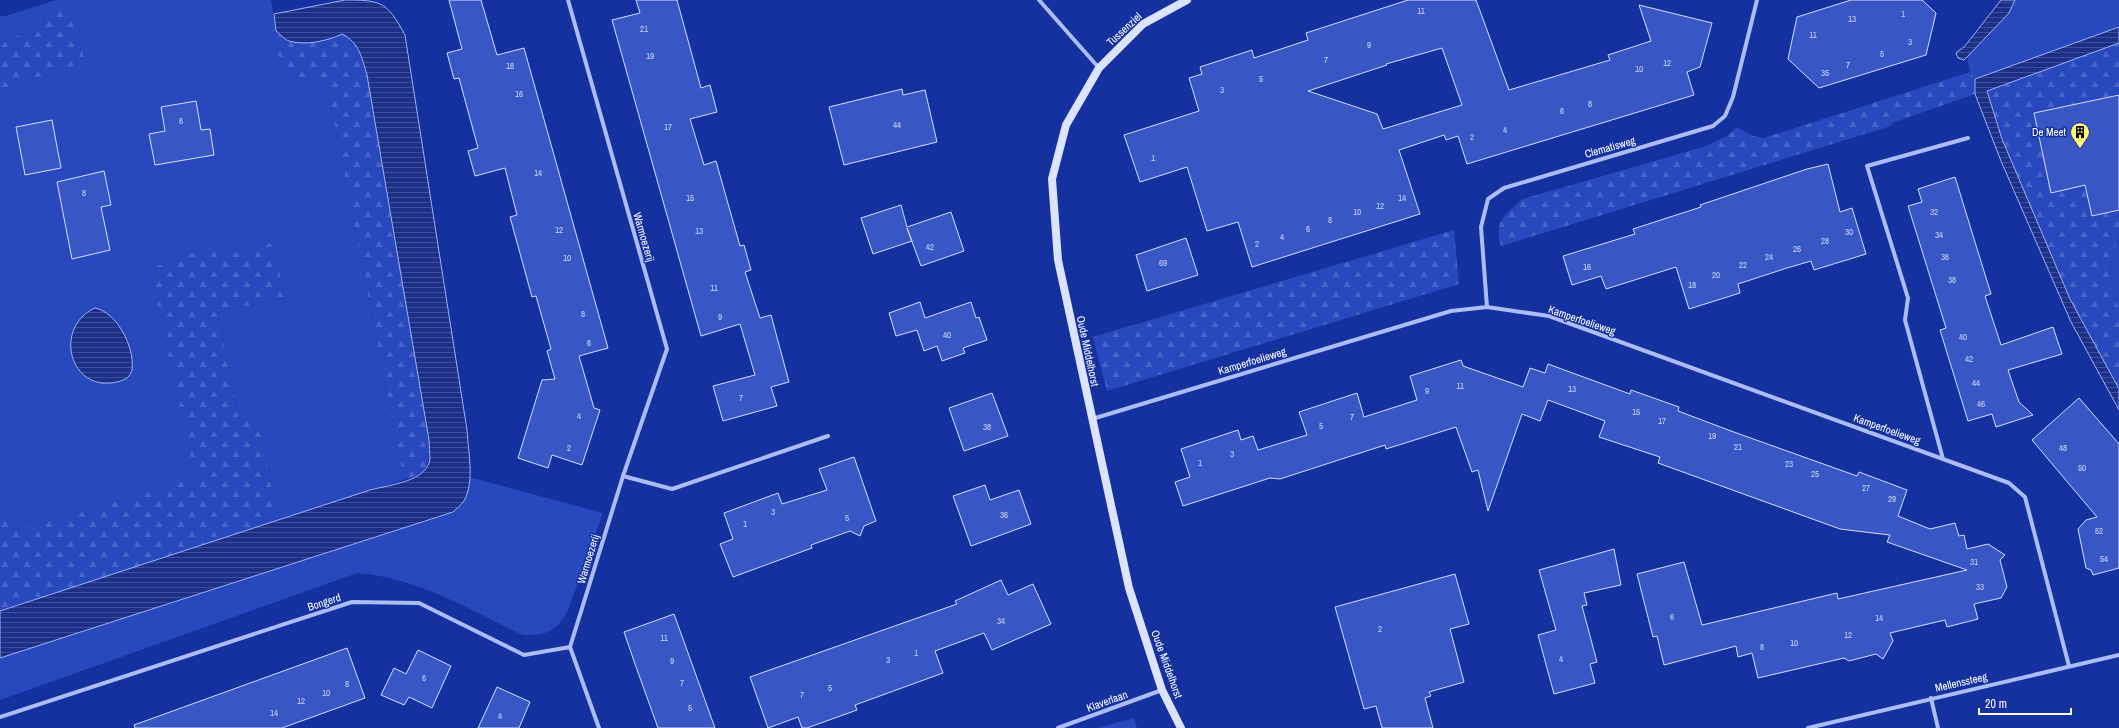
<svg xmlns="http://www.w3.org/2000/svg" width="2119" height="728" font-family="'Archivo Narrow',sans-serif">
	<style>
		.grass { fill: #2749bd; fill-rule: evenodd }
		.forest { fill: url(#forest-firs) }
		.water { fill: url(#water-rules); stroke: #9fb3f7 }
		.building { fill: #3857c4; stroke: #d5defd; fill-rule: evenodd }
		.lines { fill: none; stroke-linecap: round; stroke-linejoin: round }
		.street { stroke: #acbcf4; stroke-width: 4 }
		.secondary { stroke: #dce3fd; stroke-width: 8 }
		.labels { text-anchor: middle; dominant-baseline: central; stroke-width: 3; stroke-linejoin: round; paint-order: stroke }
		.number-label { font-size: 9px; fill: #cdd5f0 }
		.street-label { font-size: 11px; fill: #fff; stroke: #14319f }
		.poi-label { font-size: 11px; fill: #fff; stroke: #14319f; text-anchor: end }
	</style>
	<defs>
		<pattern id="forest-firs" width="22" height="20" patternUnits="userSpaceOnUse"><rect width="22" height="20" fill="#2749bd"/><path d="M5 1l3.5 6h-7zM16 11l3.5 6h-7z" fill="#4764c7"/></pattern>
		<pattern id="water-rules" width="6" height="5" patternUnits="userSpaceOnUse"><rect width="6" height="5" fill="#1b3086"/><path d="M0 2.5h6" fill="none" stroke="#3d4f98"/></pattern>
	</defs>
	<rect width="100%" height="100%" fill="#14319f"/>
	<!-- grass -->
	<g class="grass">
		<path d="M56,0h215l5,31 3,3 -7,14 26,30 28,2 78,400 -125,40 -22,-103 -18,3 -21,-108 67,-14 -13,-56 -38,8h-32l-26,8 -26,11 46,209 -169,49 -21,-11 -6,1v-427l35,-12 18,-76 -10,22 -43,20v-28h6zM128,344l4,16 -2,15 -7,6 -10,2z"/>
		<polygon points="2015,0 2119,0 2119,27 1975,79 1970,72 1967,57 2009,13"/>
		<polygon points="2119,232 2119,310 2109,274"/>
		<path d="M469,477l134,36 -35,97c-11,21 -22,26 -45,25 -53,-25 -107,-58 -166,-62l-357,127v-42l453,-146 15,-24z"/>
		<polygon points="1134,718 1137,728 1097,728"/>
	</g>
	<!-- forest -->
	<g class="forest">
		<path d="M53,2c24,21 25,29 32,60l-85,28v-46l43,-20z"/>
		<path d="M279,34l9,7 44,-2 10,-5c17,8 20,23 25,41l62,365c1,24 0,33 -25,40l-78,-400 -28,-2 -27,-30z"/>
		<polygon points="2119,43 2119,94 2034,114 2051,192 2085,185 2092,217 2119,209 2119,232 2109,274 2119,310 2119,389 2070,299 2002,139 1987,91"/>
		<path d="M1970,72l5,7v15l-83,29 -1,3 -390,120c-8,-24 5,-33 22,-47l180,-52 24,-11 10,-9 16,9 11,2z"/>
		<polygon points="1454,230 1459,284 1107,391 1093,337"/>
		<polygon points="273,242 285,298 218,312 239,420 257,417 279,520 0,611 0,517 6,516 27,527 195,478 150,269 176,258 202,250 234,250"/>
	</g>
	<!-- water -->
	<g class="water">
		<path d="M345,0c37,0 42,2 60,35l62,395c1,21 8,51 -3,71 -3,4 -8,8 -11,11l-453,146v-47l370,-121c18,-5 57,-8 60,-31 0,-6 -1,-13 -1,-19l-62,-365c-5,-17 -8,-33 -25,-41 -14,7 -38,12 -53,7 -4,-1 -9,-7 -13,-10l-2,-17z"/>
		<polygon points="2001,0 2015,0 2009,13 1967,57 1964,60 1958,58 1956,53 1965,46"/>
		<polygon points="2119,27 2119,43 1987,91 2002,139 2070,299 2119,389 2119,410 2071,322 2001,161 1975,94 1975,79"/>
		<path d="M95,308c22,4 40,40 37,61 -1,8 -7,11 -15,13 -48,11 -64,-55 -22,-74z"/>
	</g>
	<!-- building -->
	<g class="building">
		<polygon points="449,0 481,0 497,55 524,48 608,348 579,356 594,408 600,410 582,465 552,455 548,468 518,458 542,380 555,379 547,351 551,349 536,296 532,297 510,217 517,215 505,168 475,176 468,151 478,148 459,78 454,79 447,53 462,49"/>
		<polygon points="636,0 677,0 701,88 710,85 717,112 690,119 704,165 716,161 740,246 744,245 751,270 745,272 760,318 771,315 789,382 771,387 777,406 723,421 713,386 755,375 740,324 701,336 612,20 640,13"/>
		<path d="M1408,0h68l33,90 101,-30 -2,-5 43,-14 -12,-36 73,18 -12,44 -13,5 7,23 -227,69 -9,-28 -12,4 -2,-5 -45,15 21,64 -168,53 -14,-45 -31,9 -20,-64 -47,15 -16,-47 75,-24 -10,-33 13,-4 -2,-7 52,-17 2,8 54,-18 -2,-7zM1442,48l20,57 -79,24 -6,-15 -69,-23 79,-26 -1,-1z"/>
		<polygon points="1851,0 1922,0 1936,13 1926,55 1819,88 1788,59 1797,17"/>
		<polygon points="902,89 903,95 925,90 937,142 844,165 829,107"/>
		<polygon points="2119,95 2119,210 2092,216 2085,185 2051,193 2034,113"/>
		<polygon points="196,101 201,130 210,129 214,155 155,165 149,134 165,131 161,107"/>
		<polygon points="52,120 61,168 25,175 16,127"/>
		<polygon points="1828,164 1840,212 1852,208 1866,254 1814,270 1811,261 1787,268 1738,284 1740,293 1689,309 1676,267 1606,289 1601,276 1572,285 1563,256 1635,234 1633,229 1701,207 1700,205 1807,169"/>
		<polygon points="104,171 111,205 101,207 110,250 72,259 57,182"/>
		<polygon points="1955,177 1991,294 1985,296 2001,345 2053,327 2062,354 2008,370 2019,402 2033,415 1996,427 1992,414 1968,421 1940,330 1946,328 1908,206 1922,202 1918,189"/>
		<polygon points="901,205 907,227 951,212 964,251 921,266 907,228 912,241 873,254 861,218"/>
		<polygon points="1186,238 1198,275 1147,291 1136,255"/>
		<polygon points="920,302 925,318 971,302 976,318 979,317 987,340 963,348 965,353 942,361 937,346 924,351 917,330 896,336 889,313"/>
		<polygon points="1461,360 1463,366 1523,387 1530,368 1545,373 1548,364 1630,394 1631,390 1679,407 1678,411 1731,431 1857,476 1859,472 1907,490 1898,516 1930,529 1955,523 1959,536 1964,535 1967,549 1988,544 2005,555 2000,560 2007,587 2001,598 1974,604 1978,619 1947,627 1945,620 1890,633 1893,641 1883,659 1876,654 1849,661 1844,658 1758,678 1752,653 1738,657 1736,646 1664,665 1657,636 1653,637 1637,574 1684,562 1702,625 1837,593 1838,599 1967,570 1887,542 1890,535 1840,529 1658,463 1660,457 1599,437 1605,421 1548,400 1540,421 1522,414 1488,511 1478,470 1472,472 1456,427 1386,449 1385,445 1280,479 1270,478 1183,506 1175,482 1190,477 1181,449 1238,430 1241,440 1253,436 1258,450 1307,435 1299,412 1357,393 1364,417 1417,400 1410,376"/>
		<polygon points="992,393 1008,436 964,451 949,408"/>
		<polygon points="2079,398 2119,444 2119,568 2093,575 2091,570 2086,568 2078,529 2086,520 2097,517 2032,440"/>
		<polygon points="854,457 876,521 864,526 860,536 850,531 811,545 812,548 733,577 720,544 733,539 724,513 778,493 782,504 827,490 819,469"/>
		<polygon points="985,485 990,500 1019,490 1031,524 971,546 953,496"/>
		<polygon points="1614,549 1621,585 1584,593 1587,605 1582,606 1597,662 1590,664 1595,683 1554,694 1538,635 1556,630 1539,570"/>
		<polygon points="1455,574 1469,624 1450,629 1464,682 1429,692 1431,696 1425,698 1433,728 1382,728 1376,706 1364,709 1335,607"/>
		<polygon points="1001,580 1008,595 1033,584 1051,624 992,650 984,633 935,651 943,673 855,705 857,710 807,728 802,728 798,717 768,728 750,677 957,604 955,601"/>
		<polygon points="674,614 692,664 715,728 658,728 635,664 624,632"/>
		<polygon points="347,648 365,698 282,728 135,728 134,725"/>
		<polygon points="418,650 451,666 432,708 409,697 404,705 381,695 394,668 406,674"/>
		<polygon points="497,687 530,702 519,728 478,728"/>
	</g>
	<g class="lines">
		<!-- street -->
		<g class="street">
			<polyline points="568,0 667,349 623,476 570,647"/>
			<polyline points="1039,0 1099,68"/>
			<polyline points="1487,307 1481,227 1488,199 1504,188 1713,126 1725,116 1733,97 1757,0"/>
			<polyline points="1092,419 1451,311 1487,307 1549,316 2009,483 2025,497 2069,666"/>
			<polyline points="1943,459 1905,320 1908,298 1867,166 1968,138"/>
			<polyline points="623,476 672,489 828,436"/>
			<polyline points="1931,698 1938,728"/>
			<polyline points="0,717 352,602 419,603 524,655 570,647 599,728"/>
			<polyline points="1058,728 1162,690"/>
			<polyline points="1808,728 2119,655"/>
		</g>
		<!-- secondary -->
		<polyline class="secondary" points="1181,728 1162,690 1129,588 1058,260 1052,179 1066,125 1099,68 1143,24 1187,0"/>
	</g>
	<!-- icons -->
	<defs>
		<symbol id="building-pin" viewBox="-11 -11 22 30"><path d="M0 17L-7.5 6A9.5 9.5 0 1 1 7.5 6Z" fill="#fff76f" stroke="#14319f"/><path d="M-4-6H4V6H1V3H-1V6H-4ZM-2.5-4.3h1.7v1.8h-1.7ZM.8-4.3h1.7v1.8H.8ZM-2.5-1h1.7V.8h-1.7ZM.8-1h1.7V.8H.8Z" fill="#111"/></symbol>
	</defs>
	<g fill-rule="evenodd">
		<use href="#building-pin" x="2069" y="121" width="22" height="30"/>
	</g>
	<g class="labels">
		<!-- number labels -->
		<g class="number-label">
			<text x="1421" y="11">11</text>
			<text x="1903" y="14">1</text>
			<text x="1852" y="19">13</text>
			<text x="644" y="29">21</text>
			<text x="1813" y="35">11</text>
			<text x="1910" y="42">3</text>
			<text x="1369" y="45">9</text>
			<text x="1882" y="54">5</text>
			<text x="650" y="56">19</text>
			<text x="1326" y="60">7</text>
			<text x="1667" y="63">12</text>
			<text x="1848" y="65">7</text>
			<text x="510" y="66">18</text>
			<text x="1639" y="69">10</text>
			<text x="1825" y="73">35</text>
			<text x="1261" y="79">5</text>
			<text x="1222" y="90">3</text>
			<text x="519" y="94">16</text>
			<text x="1590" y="104">8</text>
			<text x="1562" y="111">6</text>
			<text x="181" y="121">6</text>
			<text x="897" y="125">44</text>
			<text x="668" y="127">17</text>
			<text x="1505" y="130">4</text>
			<text x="1472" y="137">2</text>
			<text x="1153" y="158">1</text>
			<text x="538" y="173">14</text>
			<text x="84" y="193">8</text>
			<text x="690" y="198">15</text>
			<text x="1402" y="198">14</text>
			<text x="1380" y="206">12</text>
			<text x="1357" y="212">10</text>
			<text x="1934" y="212">32</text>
			<text x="1330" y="220">8</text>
			<text x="1308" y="229">6</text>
			<text x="559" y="230">12</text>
			<text x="699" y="231">13</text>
			<text x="1849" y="232">30</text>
			<text x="1939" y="235">34</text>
			<text x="1282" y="237">4</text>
			<text x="1825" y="241">28</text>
			<text x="1257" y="244">2</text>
			<text x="930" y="247">42</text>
			<text x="1797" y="249">26</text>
			<text x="1769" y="257">24</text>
			<text x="1945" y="257">36</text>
			<text x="567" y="258">10</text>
			<text x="1163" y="263">69</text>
			<text x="1743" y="265">22</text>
			<text x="1587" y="267">16</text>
			<text x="1716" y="275">20</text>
			<text x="1952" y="280">38</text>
			<text x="1692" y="285">18</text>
			<text x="714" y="288">11</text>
			<text x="583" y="314">8</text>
			<text x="720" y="317">9</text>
			<text x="947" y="335">40</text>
			<text x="1963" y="337">40</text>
			<text x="589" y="343">6</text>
			<text x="1969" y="359">42</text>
			<text x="1976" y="383">44</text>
			<text x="1460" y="386">11</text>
			<text x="1572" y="389">13</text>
			<text x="1427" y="391">9</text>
			<text x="741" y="398">7</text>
			<text x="1981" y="404">46</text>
			<text x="1636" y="412">15</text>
			<text x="579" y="416">4</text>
			<text x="1352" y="417">7</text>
			<text x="1662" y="421">17</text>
			<text x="1321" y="426">5</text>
			<text x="987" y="427">38</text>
			<text x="1712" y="436">19</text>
			<text x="1738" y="447">21</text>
			<text x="569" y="448">2</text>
			<text x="2063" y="448">48</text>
			<text x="1232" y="454">3</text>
			<text x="1200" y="463">1</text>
			<text x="1789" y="464">23</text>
			<text x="2082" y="468">50</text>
			<text x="1815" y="474">25</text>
			<text x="1866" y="488">27</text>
			<text x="1892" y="499">29</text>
			<text x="773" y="512">3</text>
			<text x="1004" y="515">36</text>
			<text x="847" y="518">5</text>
			<text x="745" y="524">1</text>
			<text x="2099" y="531">52</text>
			<text x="2104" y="559">54</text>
			<text x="1974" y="562">31</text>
			<text x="1980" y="587">33</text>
			<text x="1672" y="617">6</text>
			<text x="1879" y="618">14</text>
			<text x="1001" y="621">34</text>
			<text x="1380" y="629">2</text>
			<text x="1848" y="635">12</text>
			<text x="664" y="638">11</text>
			<text x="1794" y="643">10</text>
			<text x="1762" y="647">8</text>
			<text x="916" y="653">1</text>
			<text x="1561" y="659">4</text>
			<text x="888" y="660">3</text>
			<text x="672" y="661">9</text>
			<text x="424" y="678">6</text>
			<text x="682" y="683">7</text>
			<text x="347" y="684">8</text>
			<text x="830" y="688">5</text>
			<text x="326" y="693">10</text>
			<text x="802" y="695">7</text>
			<text x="301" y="701">12</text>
			<text x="690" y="708">5</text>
			<text x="274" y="713">14</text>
			<text x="500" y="716">4</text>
		</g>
		<!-- street labels -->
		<g class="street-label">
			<text transform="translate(1124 29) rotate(-43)">Tussenziel</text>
			<text transform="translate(1610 147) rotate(-16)">Clematisweg</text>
			<text transform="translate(644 237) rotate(74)">Warmoezerij</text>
			<text transform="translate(1582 320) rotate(19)">Kamperfoelieweg</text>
			<text transform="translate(1088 351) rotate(78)">Oude Middelhorst</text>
			<text transform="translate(1252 361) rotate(-17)">Kamperfoelieweg</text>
			<text transform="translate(1887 429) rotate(20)">Kamperfoelieweg</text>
			<text transform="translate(588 559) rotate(-73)">Warmoezerij</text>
			<text transform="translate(324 602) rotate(-18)">Bongerd</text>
			<text transform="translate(1167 664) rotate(70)">Oude Middelhorst</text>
			<text transform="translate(1961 682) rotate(-13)">Mellenssteeg</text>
			<text transform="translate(1107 701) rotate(-20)">Klaverlaan</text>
		</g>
		<!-- poi labels -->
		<g class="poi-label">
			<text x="2066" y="132">De Meet</text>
		</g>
	</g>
	<!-- scale -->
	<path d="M1979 708v6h92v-6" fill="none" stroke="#ffffff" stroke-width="2"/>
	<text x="1985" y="708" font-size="12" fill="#ffffff" stroke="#14319f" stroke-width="3" paint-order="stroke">20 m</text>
</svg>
